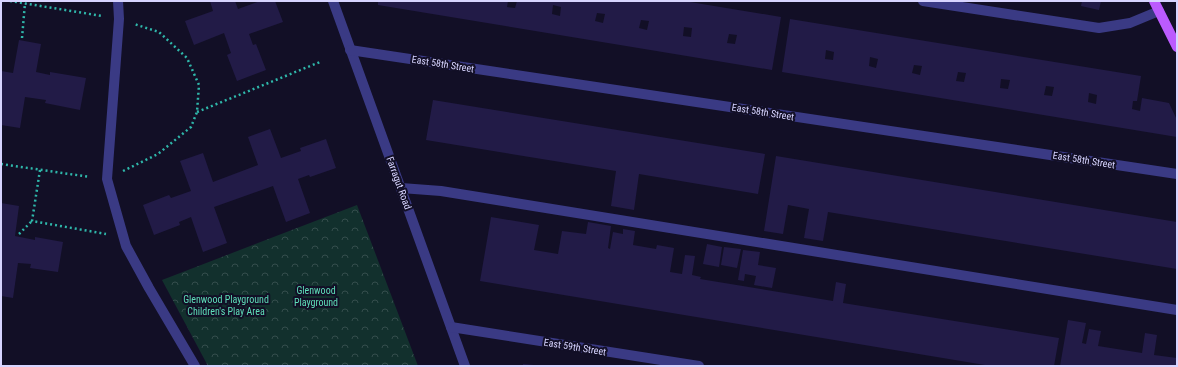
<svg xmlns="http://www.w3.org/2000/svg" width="1178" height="367" font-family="'Roboto Condensed',sans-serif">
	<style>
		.forest { fill: url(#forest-crowns) }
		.building { fill: #221b47; fill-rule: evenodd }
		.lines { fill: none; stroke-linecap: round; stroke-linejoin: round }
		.path { stroke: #2fb7aa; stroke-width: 2.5; stroke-dasharray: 2 3; stroke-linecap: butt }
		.minor { stroke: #3a3a84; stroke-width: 10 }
		.major { stroke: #bb5bfe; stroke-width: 10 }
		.labels { text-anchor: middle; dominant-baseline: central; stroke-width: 4; stroke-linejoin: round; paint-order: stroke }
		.street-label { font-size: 10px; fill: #d7d4ff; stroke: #120f26 }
		.park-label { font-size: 10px; fill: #5fdfba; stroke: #120f26 }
	</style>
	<defs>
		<pattern id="forest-crowns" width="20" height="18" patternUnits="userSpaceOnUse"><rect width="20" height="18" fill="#12302d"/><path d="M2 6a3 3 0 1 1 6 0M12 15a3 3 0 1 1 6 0" fill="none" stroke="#344d4c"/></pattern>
	</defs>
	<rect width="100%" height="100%" fill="#120f26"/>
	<!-- forest -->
	<polygon class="forest" points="357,205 418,366 208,366 162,280"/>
	<!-- building -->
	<g class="building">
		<polygon points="210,1 235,1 238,9 260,1 275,1 283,22 249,34 253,45 256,44 266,70 237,81 227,55 231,53 224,33 194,45 185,21 213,11"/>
		<path d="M378,1h130l-1,6 8,1 2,-7h167l97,16 -9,53 -394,-65zM553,5l8,2 -1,9 -8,-2zM597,13l8,1 -2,9 -8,-2zM641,20l8,1 -2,9 -8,-2zM684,27l8,1 -1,9 -8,-1zM729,34l8,1 -2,9 -8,-1z"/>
		<polygon points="1082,1 1101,1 1099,10 1081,6"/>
		<path d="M790,19l351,57 -4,25h-4l-1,8 8,2 2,-13 27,5 8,17v17l-395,-65zM826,50l8,2 -1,8 -8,-1zM870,57l8,2 -2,9 -7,-2zM914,65l8,1 -2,9 -8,-2zM958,72l8,1 -2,9 -8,-1zM1001,79l9,1 -2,9 -8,-1zM1046,86l8,1 -2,9 -8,-1zM1089,93l8,2 -1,9 -8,-2z"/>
		<polygon points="19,40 41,44 36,72 50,75 50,72 86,78 80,110 45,103 46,100 25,97 20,128 1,125 1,71 13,73"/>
		<polygon points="433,100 765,154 758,194 639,174 634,210 611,206 616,171 426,140"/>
		<polygon points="270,129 281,158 301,151 300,148 326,139 336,168 310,177 309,175 298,179 310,213 286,222 273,186 214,207 227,243 203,252 191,217 179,222 180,225 154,235 143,205 169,195 171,198 191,191 180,161 203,153 213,182 258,165 248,137"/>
		<polygon points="776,156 1177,222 1177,269 828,212 823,241 804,238 809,209 788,205 783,234 764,231"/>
		<polygon points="1,203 19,206 15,236 35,240 35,237 63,242 58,272 30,268 31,264 18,263 13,298 1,296"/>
		<polygon points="491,217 539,225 534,250 558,254 562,231 586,234 588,222 611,226 608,248 610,249 613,232 623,234 623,229 635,231 633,245 656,249 657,245 674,248 670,272 682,274 685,255 695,256 692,275 701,277 700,279 833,301 836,282 846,284 843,303 1059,338 1054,366 991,366 480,281"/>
		<polygon points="707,244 722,247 719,267 703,264"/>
		<polygon points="724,247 741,249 737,268 721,265"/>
		<polygon points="743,250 760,252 758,265 776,268 772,288 754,285 756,276 745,274 744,281 738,280"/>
		<polygon points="1068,320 1086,323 1082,343 1086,344 1089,329 1101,331 1098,346 1142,353 1145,333 1157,335 1154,355 1177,358 1177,366 1060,366"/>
		<polygon points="523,364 534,365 534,366 523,366"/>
	</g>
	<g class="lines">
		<!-- path -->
		<g class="path">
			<polyline points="10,1 102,16"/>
			<polyline points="22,38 25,3"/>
			<polyline points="197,112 320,62"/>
			<polyline points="1,164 90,177"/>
			<polyline points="40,170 32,221 106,234"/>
			<polyline points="123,171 158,154 191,127 197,112 199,85 187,58 159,32 134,24"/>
			<polyline points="19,234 32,221"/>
		</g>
		<!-- minor -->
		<g class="minor">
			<polyline points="118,1 119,19 107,179 126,246 149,288 195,366"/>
			<polyline points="333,1 465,366"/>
			<polyline points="923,1 1099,28 1130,23 1159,11"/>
			<polyline points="350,50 1177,174"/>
			<polyline points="401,188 441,191 1177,310"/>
			<polyline points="451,327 699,366"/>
		</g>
		<!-- major -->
		<polyline class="major" points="1154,1 1177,47"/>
	</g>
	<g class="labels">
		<!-- street labels -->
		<g class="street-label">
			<text transform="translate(443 64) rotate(9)">East 58th Street</text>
			<text transform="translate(763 112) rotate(9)">East 58th Street</text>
			<text transform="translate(1084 160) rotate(9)">East 58th Street</text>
			<text transform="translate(399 183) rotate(70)">Farragut Road</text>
			<text transform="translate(575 347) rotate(9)">East 59th Street</text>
		</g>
		<!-- park labels -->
		<g class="park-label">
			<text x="316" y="290">Glenwood<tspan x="316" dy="12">Playground</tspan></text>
			<text x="226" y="299">Glenwood Playground<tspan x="226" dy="12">Children's Play Area</tspan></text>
		</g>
	</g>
	<!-- border -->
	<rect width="1178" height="367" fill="none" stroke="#d7d4ff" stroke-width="4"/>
</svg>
